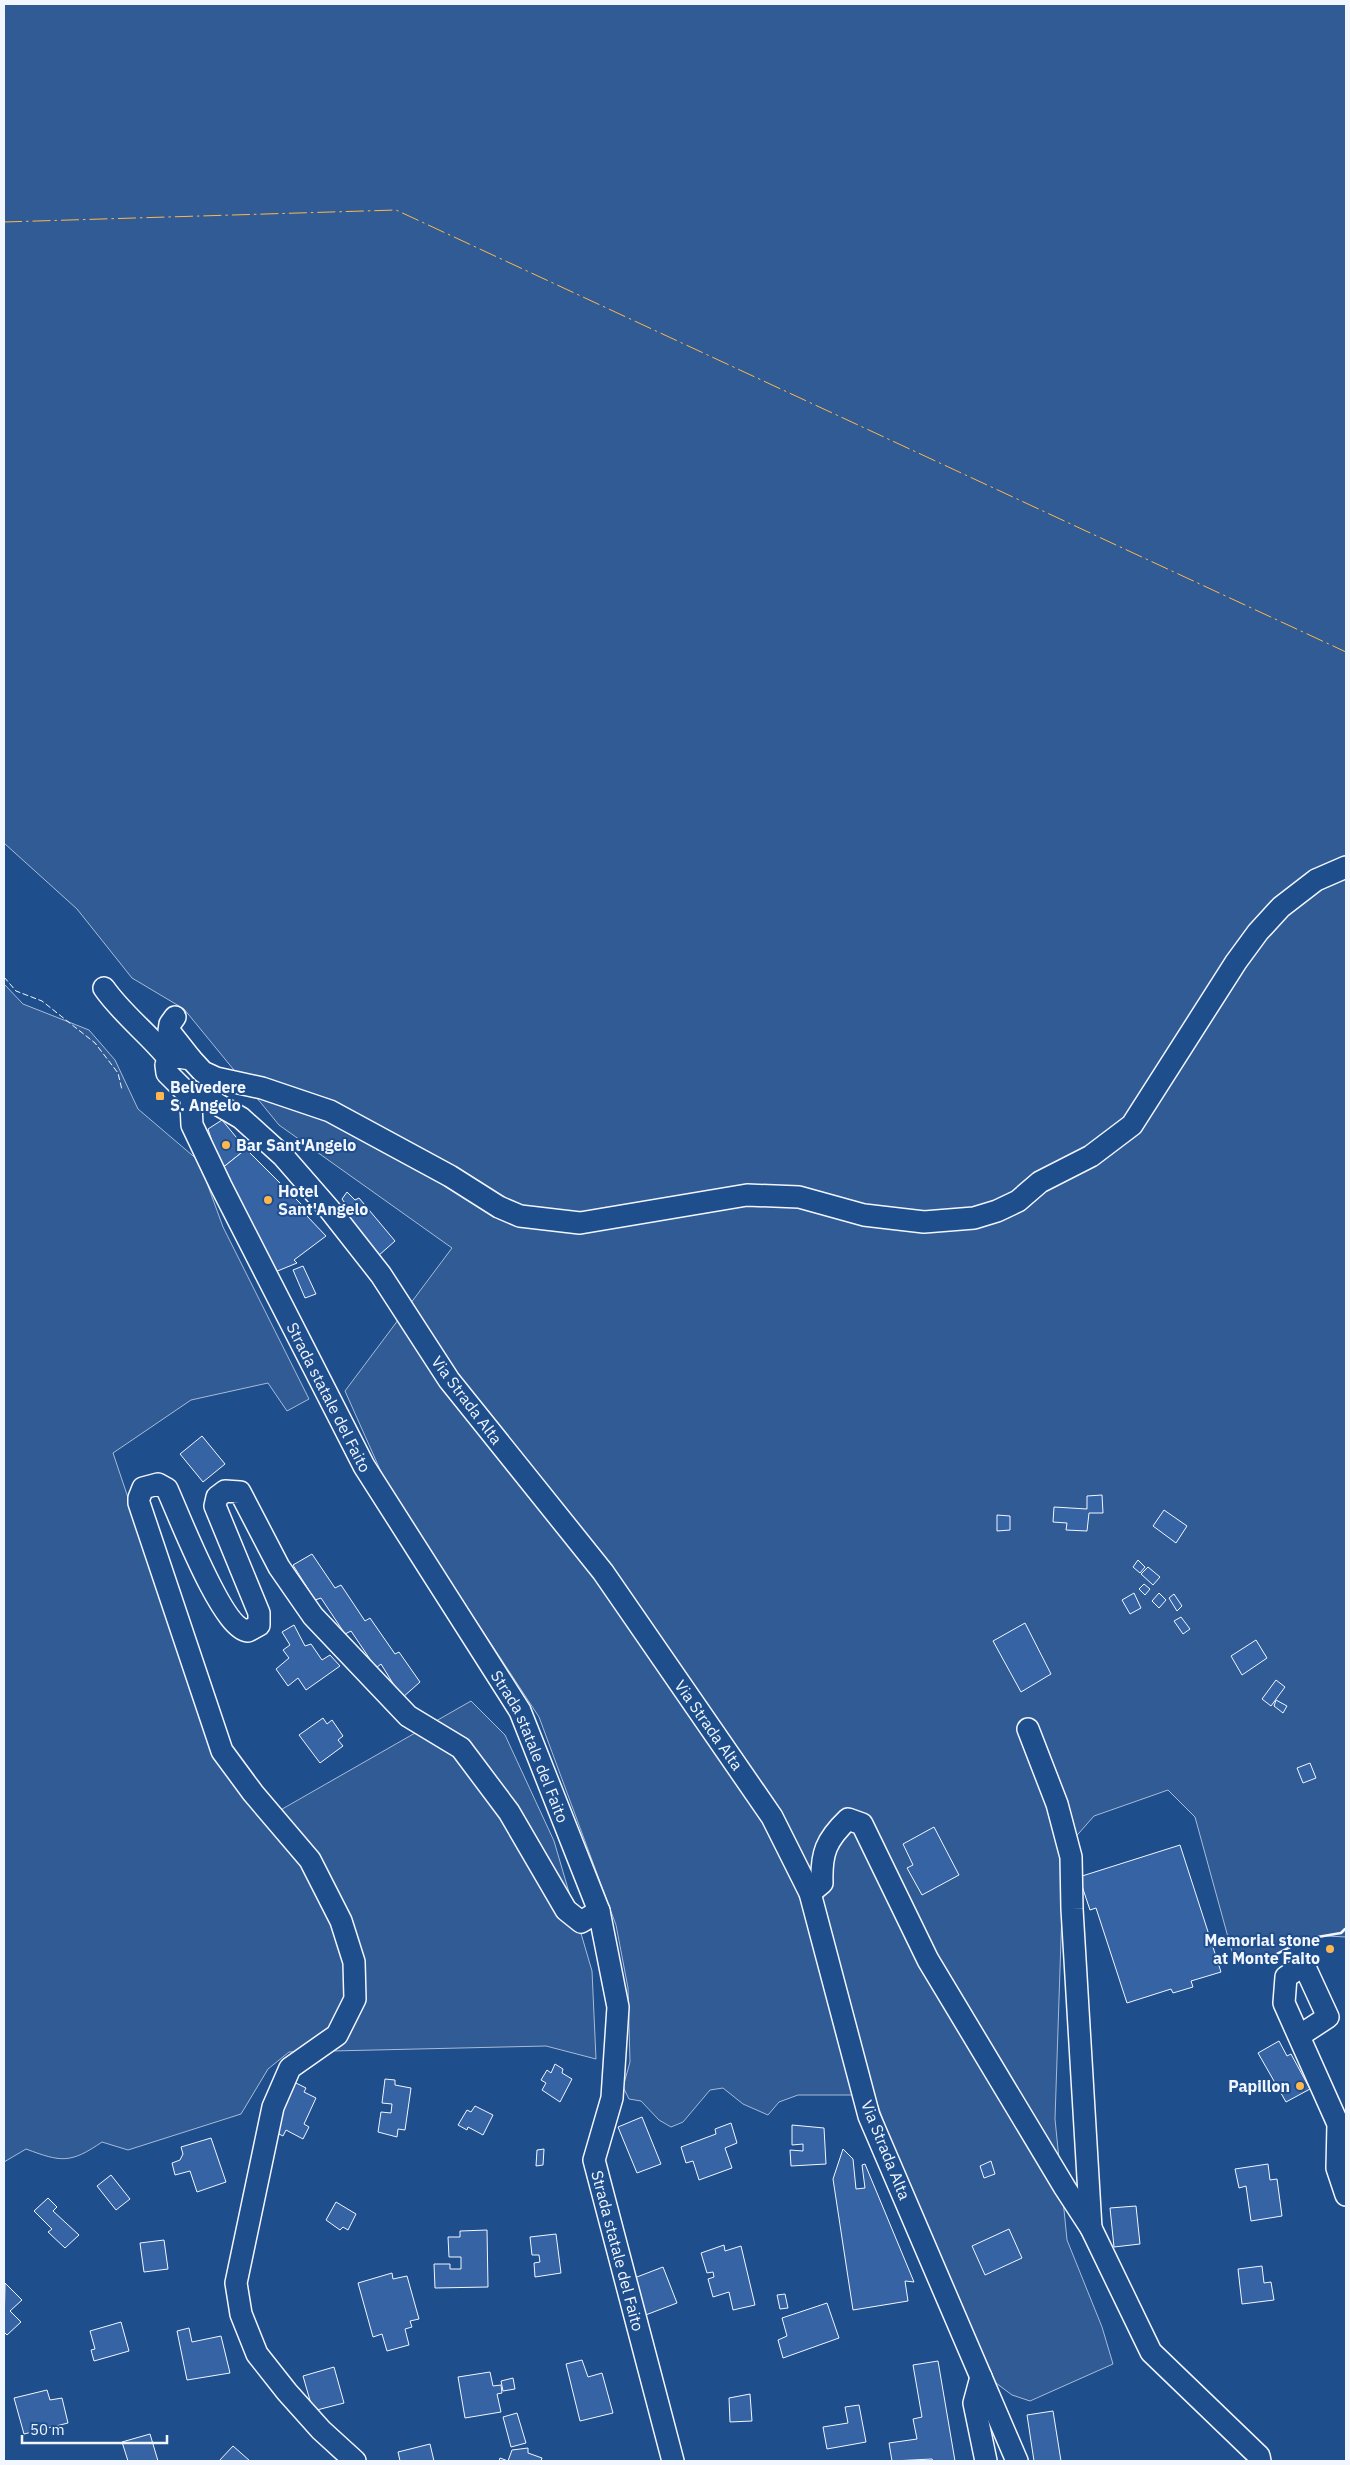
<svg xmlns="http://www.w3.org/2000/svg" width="1350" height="2465" font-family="'IBM Plex Sans',sans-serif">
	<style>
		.green { fill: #305b95; stroke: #a8bbd7 }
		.building { fill: #3563a3; stroke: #f2f6ff }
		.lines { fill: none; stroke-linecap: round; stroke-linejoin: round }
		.minor-casing { stroke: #f2f6ff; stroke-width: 24 }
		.minor { stroke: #1f4e8c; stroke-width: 21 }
		.fence { stroke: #f2f6ff; stroke-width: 1; stroke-dasharray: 6 2.5; stroke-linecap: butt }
		.wall { stroke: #f2f6ff; stroke-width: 2.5 }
		.power { stroke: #ffb74d; stroke-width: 1; stroke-dasharray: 18 4 2.5 4; stroke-linecap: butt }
		.poi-dot { fill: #ffb74d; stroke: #1f4e8c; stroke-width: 2 }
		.labels { text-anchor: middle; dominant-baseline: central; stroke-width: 4; stroke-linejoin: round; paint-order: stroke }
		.poi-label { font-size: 16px; font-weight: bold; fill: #f2f6ff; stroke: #1f4e8c; text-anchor: start }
		.street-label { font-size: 16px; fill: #f2f6ff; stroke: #1f4e8c }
	</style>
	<rect width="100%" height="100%" fill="#1f4e8c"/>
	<!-- green -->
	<g class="green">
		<polygon points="4,4 1346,4 1346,1937 1327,1936 1306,1939 1257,1964 1234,1959 1195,1817 1168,1790 1094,1816 1064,1850 1055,2119 1067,2240 1102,2327 1113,2364 1030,2401 1012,2395 996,2383 898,2161 877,2103 868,2095 798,2095 779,2102 768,2115 743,2104 723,2088 710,2090 683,2122 671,2127 659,2120 641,2101 629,2099 623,2087 630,2062 628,1988 616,1925 539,1717 386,1483 345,1391 452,1248 279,1125 184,1009 132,978 77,909 4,843"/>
		<path d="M4,984l19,20 66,26 26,30 23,49 61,52 24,66 86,172 -22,12 -19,-28 -77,17 -78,53 76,226 25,80 49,61 208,-119 34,34 49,106 38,130 4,88 -50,-13 -257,6 -21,17 -27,45 -113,36 -26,-8c-32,22 -41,20 -76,7l-22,13z"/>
	</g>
	<!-- building -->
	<g class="building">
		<polygon points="222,1120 246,1149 221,1169 208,1129"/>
		<polygon points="246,1149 309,1212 306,1215 326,1236 294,1260 297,1263 275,1272 221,1169"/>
		<polygon points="347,1192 355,1200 359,1198 395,1241 378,1256 359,1229 356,1232 339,1212 347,1206 342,1199"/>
		<polygon points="303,1266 316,1294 305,1298 293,1270"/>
		<polygon points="202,1436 225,1464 203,1482 180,1454"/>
		<polygon points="1102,1495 1103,1513 1089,1513 1087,1531 1066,1530 1067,1523 1053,1522 1054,1507 1087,1509 1087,1496"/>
		<polygon points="1164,1510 1187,1526 1176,1543 1153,1526"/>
		<polygon points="997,1515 1010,1516 1010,1530 997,1531"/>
		<polygon points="312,1554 335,1588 341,1585 365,1621 370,1618 395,1654 399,1652 420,1682 402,1698 381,1664 376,1668 351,1631 345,1634 321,1598 315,1600 293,1565"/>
		<polygon points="1138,1560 1145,1567 1140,1573 1133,1567"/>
		<polygon points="1148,1567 1160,1577 1153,1585 1141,1574"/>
		<polygon points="1144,1584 1150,1589 1145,1595 1139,1589"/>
		<polygon points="1134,1593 1141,1608 1130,1614 1122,1600"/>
		<polygon points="1159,1593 1166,1600 1159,1608 1152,1601"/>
		<polygon points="1174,1594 1182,1606 1177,1611 1169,1598"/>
		<polygon points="1181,1617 1190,1629 1183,1634 1174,1621"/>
		<polygon points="1025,1623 1051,1674 1021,1692 993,1641"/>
		<polygon points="294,1625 305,1646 311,1644 322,1660 330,1655 340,1666 306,1690 298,1678 288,1686 276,1669 289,1658 283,1650 290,1645 282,1632"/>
		<polygon points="1256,1640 1267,1658 1242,1675 1231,1656"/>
		<polygon points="1276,1680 1285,1687 1271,1706 1262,1699"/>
		<polygon points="1276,1700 1287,1706 1283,1713 1274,1706"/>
		<polygon points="323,1718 327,1724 332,1720 343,1736 338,1740 343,1746 320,1763 299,1735"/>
		<polygon points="1310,1763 1316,1778 1303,1783 1297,1768"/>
		<polygon points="934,1827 959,1875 922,1895 907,1868 913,1865 903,1844"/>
		<polygon points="1180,1845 1221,1972 1191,1981 1193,1987 1173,1993 1171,1989 1127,2003 1096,1908 1090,1910 1079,1877"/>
		<polygon points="1279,2041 1287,2056 1291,2054 1310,2089 1286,2102 1258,2053"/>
		<polygon points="555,2064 563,2069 562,2073 572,2079 560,2102 542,2090 546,2083 541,2080 547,2070 551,2073"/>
		<polygon points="385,2079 395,2080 395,2085 411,2088 405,2130 398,2129 397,2137 378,2132 381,2112 391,2113 392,2104 382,2103"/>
		<polygon points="292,2081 306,2088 304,2092 316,2098 304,2124 309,2127 303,2139 286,2130 283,2136 271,2130"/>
		<polygon points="475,2106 493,2115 483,2135 468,2127 467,2130 458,2125 467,2110 471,2112"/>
		<polygon points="642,2117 661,2164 637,2173 618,2127"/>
		<polygon points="731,2123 737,2143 725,2148 732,2168 699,2180 693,2161 686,2163 681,2147 716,2134 715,2129"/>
		<polygon points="792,2125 824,2128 826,2164 791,2166 790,2150 803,2151 803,2144 792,2145"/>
		<polygon points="211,2138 226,2182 197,2192 190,2171 175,2175 172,2163 180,2160 183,2154 181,2147"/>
		<polygon points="544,2149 543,2165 536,2166 537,2150"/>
		<polygon points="843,2149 853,2159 856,2189 865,2188 862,2165 865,2164 914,2282 905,2281 908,2301 853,2310 833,2179"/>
		<polygon points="991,2161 995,2174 984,2178 980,2166"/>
		<polygon points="1268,2164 1270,2180 1277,2179 1282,2216 1251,2221 1246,2186 1239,2188 1235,2169"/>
		<polygon points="111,2175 130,2199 116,2210 97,2186"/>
		<polygon points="48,2198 57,2207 53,2211 79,2235 65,2248 48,2232 52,2229 34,2211"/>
		<polygon points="336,2202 356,2214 348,2230 343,2227 340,2230 326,2220"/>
		<polygon points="1136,2206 1140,2244 1114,2247 1110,2208"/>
		<polygon points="1009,2229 1022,2258 985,2275 972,2246"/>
		<polygon points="487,2230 488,2287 435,2288 434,2264 450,2264 450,2269 461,2269 461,2257 449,2257 448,2237 460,2237 460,2231"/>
		<polygon points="556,2234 561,2273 535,2277 534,2263 540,2262 539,2255 532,2255 530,2237"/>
		<polygon points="164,2240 168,2269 144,2272 140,2243"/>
		<polygon points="724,2245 725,2251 741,2246 755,2305 733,2310 729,2292 713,2297 708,2279 714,2277 713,2272 707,2273 701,2253"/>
		<polygon points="1262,2266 1264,2283 1271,2282 1274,2300 1242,2304 1238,2269"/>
		<polygon points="663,2267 677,2303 643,2316 629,2280"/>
		<polygon points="392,2273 393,2279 407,2276 419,2319 410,2321 412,2327 405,2329 409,2345 387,2351 382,2334 373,2337 358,2283"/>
		<polygon points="5,2283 22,2300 10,2311 21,2322 7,2335 4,2332"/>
		<polygon points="785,2294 788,2308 780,2309 777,2295"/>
		<polygon points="827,2303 839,2338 783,2358 778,2340 787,2336 782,2318"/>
		<polygon points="121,2322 129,2351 94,2361 91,2350 95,2349 90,2331"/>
		<polygon points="189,2328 192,2342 221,2336 230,2373 187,2380 177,2331"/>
		<polygon points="582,2360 588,2377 602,2373 613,2413 580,2421 566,2364"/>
		<polygon points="938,2361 955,2461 933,2461 932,2459 892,2461 889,2443 917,2439 913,2419 922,2417 913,2365"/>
		<polygon points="334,2367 344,2403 313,2411 303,2376"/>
		<polygon points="490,2372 493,2386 501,2385 502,2393 497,2394 501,2412 465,2418 458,2377"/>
		<polygon points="513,2378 515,2389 503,2391 501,2381"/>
		<polygon points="47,2390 50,2400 62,2398 68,2423 24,2434 14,2398"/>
		<polygon points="750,2394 752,2421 730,2422 729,2398"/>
		<polygon points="859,2405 866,2442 827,2449 823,2427 848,2423 845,2407"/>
		<polygon points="1053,2411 1061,2461 1034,2461 1027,2415"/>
		<polygon points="517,2413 526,2443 511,2447 503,2417"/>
		<polygon points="150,2434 158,2461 128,2461 122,2442"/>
		<polygon points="430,2444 434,2461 400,2461 398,2452"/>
		<polygon points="233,2446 250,2461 219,2461"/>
		<polygon points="528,2448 528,2453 542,2458 541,2461 499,2461 500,2458 508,2461 512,2450"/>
	</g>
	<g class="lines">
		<defs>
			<g id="minor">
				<path d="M104,988c18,26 45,46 65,71"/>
				<polyline points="175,1017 170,1024 169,1031 191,1059"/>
				<path id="s1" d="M201,1097l-10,7 1,21 29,61 143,280 156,245 79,200 19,96 -6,91 -18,62 79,301"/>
				<polyline points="1028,1729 1057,1804 1071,1857 1072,1909 1091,2228"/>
				<path d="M810,1893l12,-10c-1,-30 4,-43 26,-64l14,5 66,136 137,228 26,40 60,124 108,104 1,5"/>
				<polyline points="1299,2036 1328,2017 1304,1965 1286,1977 1284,2003 1338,2124 1337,2168 1346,2195"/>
				<polyline points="981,2377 974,2403 986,2461"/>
				<path d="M355,2461l-34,-31 -34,-38 -30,-38 -16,-40 -5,-31 37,-176 17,-39 47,-33 18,-36 -1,-37 -13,-41 -31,-61 -57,-67 -31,-42 -83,-248v-5l4,-10 15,-4 9,5c12,26 55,140 81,142l11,-6v-12l-44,-107 2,-9 8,-6 15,1 39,75 34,49 95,100 53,32 48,64 57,98 15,12 18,-11"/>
				<polyline points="1017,2461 869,2116 810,1893 772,1817 603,1572 449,1380 381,1275 330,1210 283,1156 241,1118 210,1100 185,1091 167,1073 166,1065 169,1059 178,1057 191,1059 203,1072 216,1078 262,1088 330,1111 450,1176 499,1207 520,1216 580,1223 747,1195 799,1197 864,1215 924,1222 974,1218 997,1211 1018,1201 1040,1182 1091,1156 1132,1125 1236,962 1258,932 1281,907 1316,880 1346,867"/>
			</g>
		</defs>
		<!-- minor casing -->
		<use href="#minor" class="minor-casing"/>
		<!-- minor -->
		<use href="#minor" class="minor"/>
		<!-- fence -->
		<polyline class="fence" points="4,977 16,991 42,1001 95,1043 118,1073 122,1090"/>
		<!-- wall -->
		<polyline class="wall" points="1257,1964 1306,1939 1341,1933 1345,1929"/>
		<!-- power -->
		<polyline class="power" points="4,222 396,210 1346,652"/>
	</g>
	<!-- markers -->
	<g class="poi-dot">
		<rect x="155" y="1091" width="10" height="10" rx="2.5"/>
		<circle cx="226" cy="1145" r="5"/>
		<circle cx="268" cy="1200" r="5"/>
		<circle cx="1330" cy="1949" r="5"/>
		<circle cx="1300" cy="2086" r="5"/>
	</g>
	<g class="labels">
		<!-- poi labels -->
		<g class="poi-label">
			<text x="170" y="1087">Belvedere<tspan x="170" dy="18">S. Angelo</tspan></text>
			<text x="236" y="1145">Bar Sant'Angelo</text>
			<text x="278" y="1191">Hotel<tspan x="278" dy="18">Sant'Angelo</tspan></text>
			<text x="1320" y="1940" text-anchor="end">Memorial stone<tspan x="1320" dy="18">at Monte Faito</tspan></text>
			<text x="1290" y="2086" text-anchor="end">Papillon</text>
		</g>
		<!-- street labels -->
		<g class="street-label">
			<text stroke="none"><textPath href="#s1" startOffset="338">Strada statale del Faito</textPath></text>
			<text transform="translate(467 1400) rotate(53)">Via Strada Alta</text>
			<text transform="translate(709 1725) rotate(55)">Via Strada Alta</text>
			<text stroke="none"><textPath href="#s1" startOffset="742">Strada statale del Faito</textPath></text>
			<text transform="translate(886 2150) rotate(68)">Via Strada Alta</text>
			<text stroke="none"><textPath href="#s1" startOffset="1268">Strada statale del Faito</textPath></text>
		</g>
	</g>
	<!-- border -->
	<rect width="1350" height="2465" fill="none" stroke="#f2f6ff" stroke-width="10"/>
	<!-- scale -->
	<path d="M22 2435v8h145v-8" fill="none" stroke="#f2f6ff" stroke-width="2.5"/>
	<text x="30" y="2435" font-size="15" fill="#f2f6ff" stroke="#1f4e8c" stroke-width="4" paint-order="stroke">50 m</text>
</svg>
